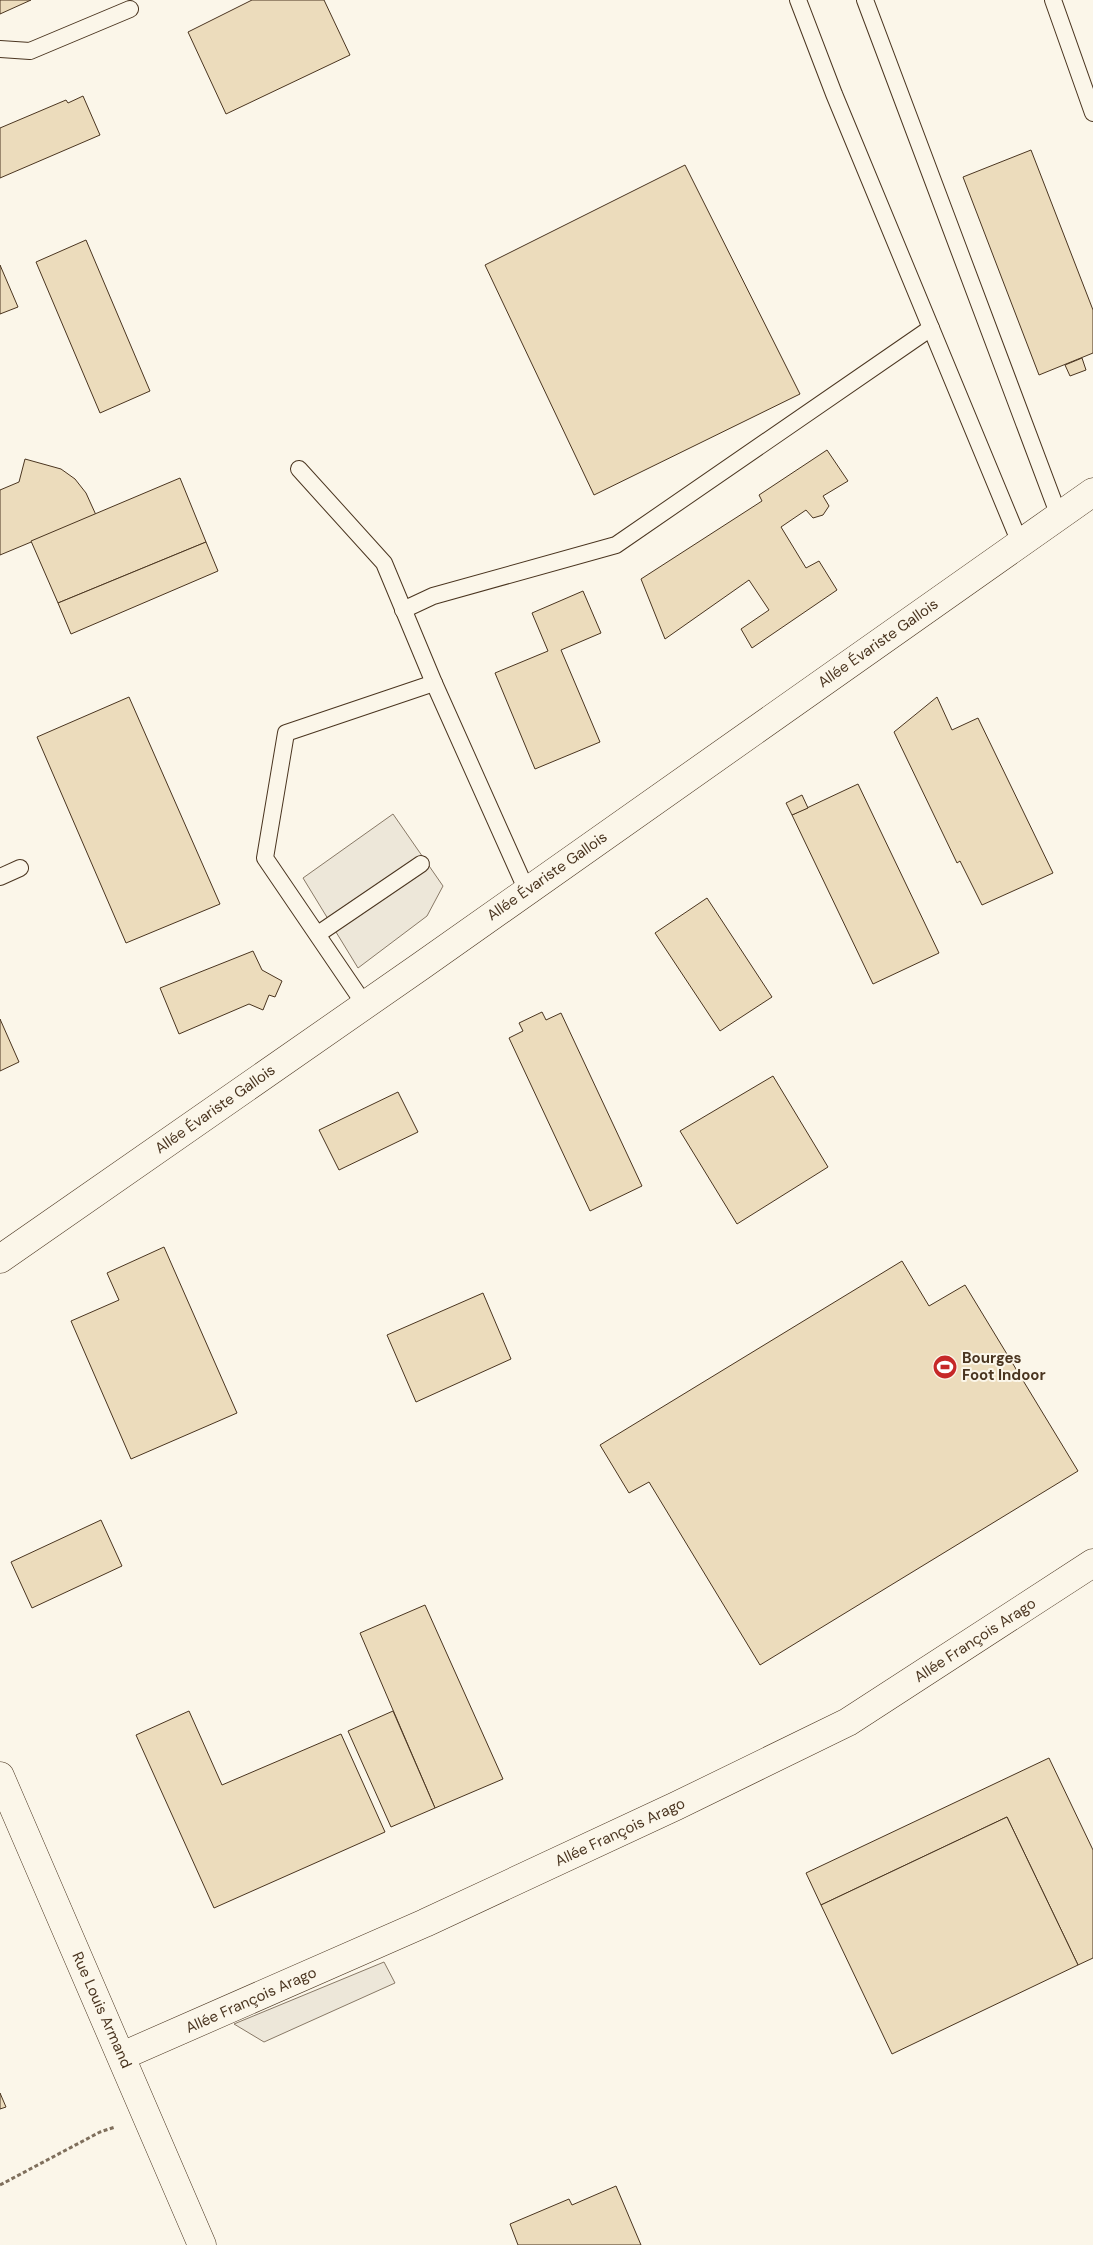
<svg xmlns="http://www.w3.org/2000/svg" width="1093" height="2245" font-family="'DM Sans',sans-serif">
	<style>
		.parking { fill: #ede7d9; stroke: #887966 }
		.building { fill: #ecdcbc; stroke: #4a3520 }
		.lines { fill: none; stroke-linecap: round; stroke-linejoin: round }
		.lane-casing { stroke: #4a3520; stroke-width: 18 }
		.street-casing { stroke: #4a3520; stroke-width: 29 }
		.path { stroke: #7f6f5c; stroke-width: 3; stroke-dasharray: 4 2.5; stroke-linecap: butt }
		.lane { stroke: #fbf6e9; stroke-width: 16 }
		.street { stroke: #fbf6e9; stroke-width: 28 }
		.labels { text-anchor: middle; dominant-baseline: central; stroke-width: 4; stroke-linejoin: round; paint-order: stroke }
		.street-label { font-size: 15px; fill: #4a3520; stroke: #fbf6e9 }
		.poi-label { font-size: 15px; font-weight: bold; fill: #4a3520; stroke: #fbf6e9; text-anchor: start }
	</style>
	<rect width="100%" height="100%" fill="#fbf6e9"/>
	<!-- parking -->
	<g class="parking">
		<polygon points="393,814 443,886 427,916 358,968 303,878"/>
		<polygon points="384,1962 395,1983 264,2042 234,2024"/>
	</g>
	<!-- building -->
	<g class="building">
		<polygon points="0,0 31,0 0,14"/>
		<polygon points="252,0 324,0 350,55 226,114 188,32"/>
		<polygon points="83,96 100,135 0,178 0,128 66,100 68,103"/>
		<polygon points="1031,150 1093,310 1093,353 1039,375 963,177"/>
		<polygon points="685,165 800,394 594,495 485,265"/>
		<polygon points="86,240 150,391 100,413 36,262"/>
		<polygon points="0,265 18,307 0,314"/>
		<polygon points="1082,358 1086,370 1070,376 1065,365"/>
		<polygon points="827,450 848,481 823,496 829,506 823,515 813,518 806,510 781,527 806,568 819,561 837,590 752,648 741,629 769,610 749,580 665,639 641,579 762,501 759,495"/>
		<polygon points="25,459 61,469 75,479 86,493 96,515 0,555 0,490 19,482"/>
		<polygon points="180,478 206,542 58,603 31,541"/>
		<polygon points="206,542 218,571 71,634 58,603"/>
		<polygon points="583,591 601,633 561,650 600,742 535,769 495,673 548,651 532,613"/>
		<polygon points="129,697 220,904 126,943 37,737"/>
		<polygon points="937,697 952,730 978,718 1053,873 982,905 960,861 957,863 894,732"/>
		<polygon points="858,784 939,953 873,984 792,815"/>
		<polygon points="802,795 808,808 792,815 786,803"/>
		<polygon points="707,898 772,997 720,1031 655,933"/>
		<polygon points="253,951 262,970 282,981 275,997 269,995 263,1010 249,1004 179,1034 160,988"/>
		<polygon points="542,1012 546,1020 561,1013 642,1186 590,1211 509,1038 523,1031 519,1023"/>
		<polygon points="0,1019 19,1062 0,1071"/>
		<polygon points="773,1076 828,1167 737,1224 680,1131"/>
		<polygon points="398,1092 418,1132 339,1170 319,1130"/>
		<polygon points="164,1247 237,1413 131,1459 71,1321 119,1300 107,1273"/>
		<polygon points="902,1261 929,1306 965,1285 1078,1471 760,1665 649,1482 629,1493 600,1445"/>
		<polygon points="483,1293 511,1359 416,1402 387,1335"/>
		<polygon points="101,1520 122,1566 32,1608 11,1562"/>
		<polygon points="425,1605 503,1779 435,1808 360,1633"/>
		<polygon points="189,1711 222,1785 341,1734 385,1832 214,1908 136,1735"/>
		<polygon points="393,1711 435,1808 391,1827 348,1731"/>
		<polygon points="1049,1758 1093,1850 1093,1958 1078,1965 1007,1817 821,1905 806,1873"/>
		<polygon points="1007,1817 1078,1965 892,2054 821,1905"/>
		<polygon points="0,2093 6,2107 0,2109"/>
		<polygon points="616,2186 641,2245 518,2245 510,2224 569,2199 572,2205"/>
	</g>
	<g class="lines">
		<defs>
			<g id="lane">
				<polyline points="798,0 834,94 1020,543"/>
				<polyline points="865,0 1059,516"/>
				<polyline points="1053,0 1093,113"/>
				<polyline points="0,49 30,51 130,9"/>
				<polyline points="299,469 384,563 434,683 527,891"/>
				<polyline points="403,610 433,596 616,545 931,328"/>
				<polyline points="0,877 20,868"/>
				<polyline points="318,934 421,864"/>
				<polyline points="365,1005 265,858 286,733 434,683"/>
			</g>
			<g id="street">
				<polyline points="0,1259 421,966 1093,492"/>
				<polyline points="0,1776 202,2245"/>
				<polyline points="122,2056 425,1923 676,1806 848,1722 1093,1563"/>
			</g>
		</defs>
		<!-- lane casing -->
		<use href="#lane" class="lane-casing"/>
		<!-- street casing -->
		<use href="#street" class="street-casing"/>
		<!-- path -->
		<polyline class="path" points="0,2185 100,2132 115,2127"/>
		<!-- lane -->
		<use href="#lane" class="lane"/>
		<!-- street -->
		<use href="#street" class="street"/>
	</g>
	<!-- icons -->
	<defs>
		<symbol id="stadium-disc" viewBox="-11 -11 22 22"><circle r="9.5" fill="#c62828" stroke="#fbf6e9"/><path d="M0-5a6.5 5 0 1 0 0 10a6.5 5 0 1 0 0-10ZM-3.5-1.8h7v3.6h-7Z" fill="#fff"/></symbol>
	</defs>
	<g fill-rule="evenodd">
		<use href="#stadium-disc" x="931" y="1353" width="28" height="28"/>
	</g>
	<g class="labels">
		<!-- street labels -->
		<g class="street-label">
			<text transform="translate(878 643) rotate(-35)">Allée Évariste Gallois</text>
			<text transform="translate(547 876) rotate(-35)">Allée Évariste Gallois</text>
			<text transform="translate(215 1109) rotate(-35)">Allée Évariste Gallois</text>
			<text transform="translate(975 1640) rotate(-33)">Allée François Arago</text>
			<text transform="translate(620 1832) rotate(-25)">Allée François Arago</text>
			<text transform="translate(251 2000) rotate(-24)">Allée François Arago</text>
			<text transform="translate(102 2010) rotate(66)">Rue Louis Armand</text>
		</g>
		<!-- poi labels -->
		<g class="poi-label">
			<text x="962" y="1358">Bourges<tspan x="962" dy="17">Foot Indoor</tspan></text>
		</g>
	</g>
</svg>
